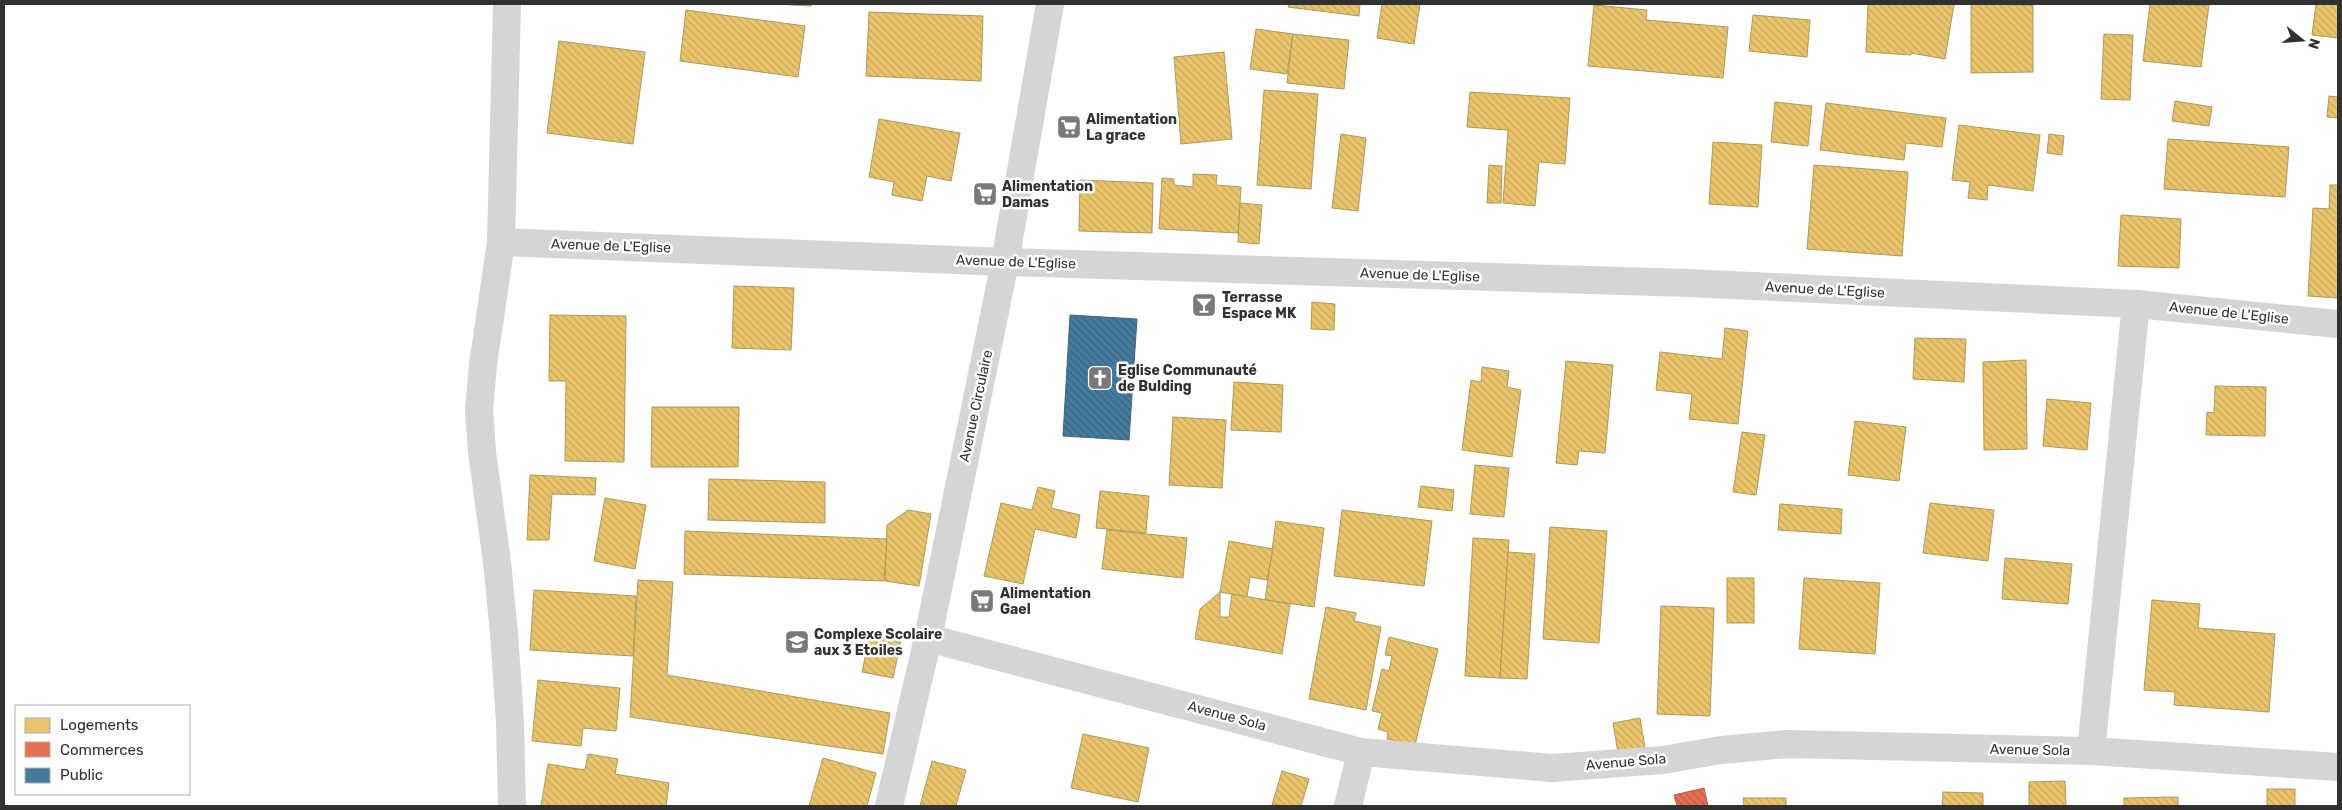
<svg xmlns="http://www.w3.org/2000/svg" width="2342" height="810" font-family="Rubik,sans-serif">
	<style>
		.homes { fill: url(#homes-back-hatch); stroke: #b29859 }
		.shops { fill: url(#shops-back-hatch); stroke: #b05c47 }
		.public { fill: url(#public-back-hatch); stroke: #3f657d }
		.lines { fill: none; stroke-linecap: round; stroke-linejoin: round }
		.street { stroke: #d5d5d5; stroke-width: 28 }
		.labels { text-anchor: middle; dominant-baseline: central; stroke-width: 5; stroke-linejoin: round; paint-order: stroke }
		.poi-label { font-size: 14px; font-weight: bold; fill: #313131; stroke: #fff; text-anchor: start }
		.street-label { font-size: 14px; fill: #313131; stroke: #fff }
	</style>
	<defs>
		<pattern id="homes-back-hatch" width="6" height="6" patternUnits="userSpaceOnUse" patternTransform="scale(1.25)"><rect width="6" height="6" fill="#e9c46a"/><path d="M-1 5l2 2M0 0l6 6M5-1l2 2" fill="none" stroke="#c8a95c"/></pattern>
		<pattern id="shops-back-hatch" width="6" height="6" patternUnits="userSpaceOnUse" patternTransform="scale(1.25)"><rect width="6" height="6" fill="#e76f51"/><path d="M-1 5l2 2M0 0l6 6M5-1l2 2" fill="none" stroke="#bc5c44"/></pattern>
		<pattern id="public-back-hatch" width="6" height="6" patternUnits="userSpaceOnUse" patternTransform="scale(1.25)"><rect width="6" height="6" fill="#457b9d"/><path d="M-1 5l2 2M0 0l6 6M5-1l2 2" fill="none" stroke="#3a6581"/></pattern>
	</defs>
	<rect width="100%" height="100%" fill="#fff"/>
	<!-- homes -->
	<g class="homes">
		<polygon points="775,4 812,4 811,6"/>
		<polygon points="1289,4 1360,4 1359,16 1288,7"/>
		<polygon points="1382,4 1420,4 1414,44 1377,38"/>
		<polygon points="1868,4 1954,4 1945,59 1911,53 1911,55 1866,52"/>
		<polygon points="1971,4 2033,5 2033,72 1971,73"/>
		<polygon points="2150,4 2209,5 2201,67 2143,61"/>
		<polygon points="2316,4 2338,4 2338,38 2312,35"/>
		<polygon points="1594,5 1647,10 1646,20 1728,27 1723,78 1588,66"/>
		<polygon points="686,10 805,26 798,77 680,61"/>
		<polygon points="869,12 983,16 981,81 866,76"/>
		<polygon points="1753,15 1810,20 1807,57 1749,51"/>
		<polygon points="1256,29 1293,34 1287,74 1250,69"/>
		<polygon points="1293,34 1349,40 1344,89 1287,83"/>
		<polygon points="2104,34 2133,35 2130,100 2101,99"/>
		<polygon points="559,41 645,52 633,144 547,133"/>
		<polygon points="1224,52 1232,139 1181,144 1174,57"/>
		<polygon points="1264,90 1318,94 1311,189 1257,185"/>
		<polygon points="1470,92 1570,98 1565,164 1539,162 1535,206 1503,203 1508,130 1467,127"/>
		<polygon points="2329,96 2338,97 2338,118 2327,117"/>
		<polygon points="2175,101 2212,107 2209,126 2172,121"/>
		<polygon points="1775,102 1812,106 1808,146 1771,142"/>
		<polygon points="1826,103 1946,118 1942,147 1906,143 1904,160 1820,150"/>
		<polygon points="879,119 960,133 951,181 927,176 922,201 892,195 894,182 869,177"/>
		<polygon points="1959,125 2040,135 2033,191 1988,185 1987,200 1968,198 1970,182 1952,180"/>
		<polygon points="1341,134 1366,138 1358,211 1332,208"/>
		<polygon points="2049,134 2064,136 2062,155 2047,153"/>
		<polygon points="2168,139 2289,147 2285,197 2164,189"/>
		<polygon points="1713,142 1762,145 1758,207 1709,204"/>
		<polygon points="1489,165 1502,166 1501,203 1487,203"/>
		<polygon points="1814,165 1908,172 1902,256 1807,249"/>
		<polygon points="1193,174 1217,175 1216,185 1241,187 1238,233 1159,229 1162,178 1174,179 1174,185 1193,187"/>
		<polygon points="1080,180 1153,183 1152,233 1079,231"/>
		<polygon points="2330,185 2338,185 2338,298 2308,296 2313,208 2329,209"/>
		<polygon points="1240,203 1262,205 1259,244 1238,242"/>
		<polygon points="2121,215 2181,219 2179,268 2118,266"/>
		<polygon points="734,286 794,288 791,350 732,348"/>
		<polygon points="1312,302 1335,304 1334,330 1311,329"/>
		<polygon points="550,315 626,316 624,462 565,461 566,381 549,381"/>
		<polygon points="1725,328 1748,331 1738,424 1689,419 1692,394 1656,390 1660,352 1722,359"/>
		<polygon points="1915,338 1966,339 1964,382 1913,379"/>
		<polygon points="2026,360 2027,449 1984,450 1983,362"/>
		<polygon points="1566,361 1613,365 1605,453 1579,451 1577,465 1556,463"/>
		<polygon points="1482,367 1509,371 1507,387 1521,390 1512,457 1462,450 1471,380 1481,382"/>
		<polygon points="1234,382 1283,385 1281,432 1231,430"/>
		<polygon points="2215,386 2266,387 2265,436 2206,435 2207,412 2214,413"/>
		<polygon points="2047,399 2091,403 2087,450 2043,446"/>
		<polygon points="652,407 739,407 738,467 651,467"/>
		<polygon points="1173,417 1226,420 1222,488 1169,485"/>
		<polygon points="1855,421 1906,427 1899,481 1848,475"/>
		<polygon points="1742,432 1765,435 1756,495 1733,492"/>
		<polygon points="1475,465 1509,468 1504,517 1470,514"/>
		<polygon points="530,475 596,478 595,495 552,494 549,540 527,540"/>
		<polygon points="709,479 825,482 825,523 708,520"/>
		<polygon points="1421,486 1454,490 1452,511 1418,507"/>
		<polygon points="1038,487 1055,491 1051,508 1080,515 1076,538 1035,529 1023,584 984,576 1001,503 1032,510"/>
		<polygon points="1100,491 1149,496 1146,533 1096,528"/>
		<polygon points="605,498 646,505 635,569 594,561"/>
		<polygon points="1930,503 1994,510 1988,561 1923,553"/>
		<polygon points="1780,504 1842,509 1841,534 1778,530"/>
		<polygon points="908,510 931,514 919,586 885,581 887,525"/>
		<polygon points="1342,510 1432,521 1424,586 1334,576"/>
		<polygon points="1276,521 1324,528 1314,607 1265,600"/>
		<polygon points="1550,527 1607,531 1599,643 1543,639"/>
		<polygon points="1107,530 1187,538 1183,578 1102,569"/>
		<polygon points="685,531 887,539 884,581 684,574"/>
		<polygon points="1473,538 1509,540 1500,678 1465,676"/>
		<polygon points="1229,541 1273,549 1267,580 1250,577 1247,597 1220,592"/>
		<polygon points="1508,552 1535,554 1527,679 1500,678"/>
		<polygon points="2005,558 2072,564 2068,604 2002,599"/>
		<rect x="1727" y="578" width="27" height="45"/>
		<polygon points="1804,578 1880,583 1875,654 1799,649"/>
		<polygon points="638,580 673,582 667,675 890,713 883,754 630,717"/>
		<polygon points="534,590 636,596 633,656 530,650"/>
		<polygon points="1220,592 1220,617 1229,617 1232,594 1290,604 1282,654 1195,639 1200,609"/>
		<polygon points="2152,600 2200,604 2198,628 2275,634 2269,712 2174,705 2175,692 2144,690"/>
		<polygon points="1661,606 1714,608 1710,716 1657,714"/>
		<polygon points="1326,607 1356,613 1354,621 1381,627 1366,710 1309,699"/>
		<polygon points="871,630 902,636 893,678 862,672"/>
		<polygon points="1389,637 1438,649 1415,745 1387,739 1388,732 1378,729 1382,713 1372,711 1382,669 1389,671 1392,656 1385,655"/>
		<polygon points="538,680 620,688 616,731 583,728 581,746 532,741"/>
		<polygon points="1640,718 1645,748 1618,753 1613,723"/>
		<polygon points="1083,734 1149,748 1138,802 1071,788"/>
		<polygon points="588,754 618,759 615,774 669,783 666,806 541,806 548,764 585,770"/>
		<polygon points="823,758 876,773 867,806 809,806"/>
		<polygon points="932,761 966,770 956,806 920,806"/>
		<polygon points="1282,771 1309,779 1301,806 1272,805"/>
		<polygon points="2065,781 2066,806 2029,806 2029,782"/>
		<rect x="2267" y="789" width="28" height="17"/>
		<polygon points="1943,792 1983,793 1983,806 1942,806"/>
		<polygon points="2178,797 2178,806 2124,806 2124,798"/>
		<polygon points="1743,798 1786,798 1786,806 1744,806"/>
	</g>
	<!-- shops -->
	<polygon class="shops" points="1704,788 1708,806 1677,806 1674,795"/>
	<!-- public -->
	<polygon class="public" points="1070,315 1137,319 1129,440 1063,436"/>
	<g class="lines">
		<!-- street -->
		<g class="street">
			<polyline points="507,4 501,242 483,365 479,410 482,452 497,562 504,633 510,722 512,806"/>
			<polyline points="501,242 1005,262 1688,283 2136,304 2338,324"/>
			<polyline points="928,638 1361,752 1552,768 1663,760 1721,750 1787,744 2091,751 2338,767"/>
			<polyline points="2091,751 2136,304"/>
			<polyline points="889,806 928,638 1005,262 1050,4"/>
			<polyline points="1348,806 1361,752"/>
		</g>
	</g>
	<!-- icons -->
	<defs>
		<symbol id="supermarket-square" viewBox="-11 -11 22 22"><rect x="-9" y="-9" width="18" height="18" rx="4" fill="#797979" stroke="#fff"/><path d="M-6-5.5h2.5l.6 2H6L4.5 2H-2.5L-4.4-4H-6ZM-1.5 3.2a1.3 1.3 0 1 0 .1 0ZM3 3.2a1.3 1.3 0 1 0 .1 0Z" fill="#fff"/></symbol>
		<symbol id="bar-square" viewBox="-11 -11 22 22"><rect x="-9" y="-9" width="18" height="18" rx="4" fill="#797979" stroke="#fff"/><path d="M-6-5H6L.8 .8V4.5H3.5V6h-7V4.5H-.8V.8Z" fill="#fff"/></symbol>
		<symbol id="church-square" viewBox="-11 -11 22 22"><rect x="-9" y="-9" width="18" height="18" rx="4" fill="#797979" stroke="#fff"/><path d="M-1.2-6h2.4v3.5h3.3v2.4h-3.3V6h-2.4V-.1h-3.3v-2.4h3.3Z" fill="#fff"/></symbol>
		<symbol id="school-square" viewBox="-11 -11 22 22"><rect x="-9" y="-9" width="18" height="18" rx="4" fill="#797979" stroke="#fff"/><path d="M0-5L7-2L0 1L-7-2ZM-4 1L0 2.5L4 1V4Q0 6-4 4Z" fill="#fff"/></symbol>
	</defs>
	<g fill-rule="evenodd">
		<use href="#supermarket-square" x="1055" y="113" width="28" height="28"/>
		<use href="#supermarket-square" x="971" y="180" width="28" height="28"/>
		<use href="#bar-square" x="1190" y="291" width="28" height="28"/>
		<use href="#church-square" x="1086" y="364" width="28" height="28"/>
		<use href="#supermarket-square" x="968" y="587" width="28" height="28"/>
		<use href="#school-square" x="783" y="628" width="28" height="28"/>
	</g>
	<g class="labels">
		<!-- poi labels -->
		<g class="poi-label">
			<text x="1086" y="119">Alimentation<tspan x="1086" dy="16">La grace</tspan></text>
			<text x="1002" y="186">Alimentation<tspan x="1002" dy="16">Damas</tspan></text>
			<text x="1222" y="297">Terrasse<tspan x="1222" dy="16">Espace MK</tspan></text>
			<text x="1118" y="370">Eglise Communauté<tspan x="1118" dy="16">de Bulding</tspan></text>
			<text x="1000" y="593">Alimentation<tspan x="1000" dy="16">Gael</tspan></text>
			<text x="814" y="634">Complexe Scolaire<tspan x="814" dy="16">aux 3 Etoiles</tspan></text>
		</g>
		<!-- street labels -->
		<g class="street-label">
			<text transform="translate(611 246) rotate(2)">Avenue de L'Eglise</text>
			<text transform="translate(1016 262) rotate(2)">Avenue de L'Eglise</text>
			<text transform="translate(1420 275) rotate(2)">Avenue de L'Eglise</text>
			<text transform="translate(1825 290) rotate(3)">Avenue de L'Eglise</text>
			<text transform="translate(2229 313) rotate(6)">Avenue de L'Eglise</text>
			<text transform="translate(976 406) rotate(-78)">Avenue Circulaire</text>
			<text transform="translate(1227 716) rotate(15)">Avenue Sola</text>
			<text transform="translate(2030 750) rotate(1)">Avenue Sola</text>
			<text transform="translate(1626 762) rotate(-5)">Avenue Sola</text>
		</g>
	</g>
	<!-- border -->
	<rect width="2342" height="810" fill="none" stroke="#313131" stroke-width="10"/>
	<!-- legend -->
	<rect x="15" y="705" width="175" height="90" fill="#ffffff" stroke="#adadad"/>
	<rect x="25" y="718" width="25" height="15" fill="#e9c46a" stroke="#adadad"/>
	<text x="60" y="730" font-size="15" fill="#313131">Logements</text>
	<rect x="25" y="742" width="25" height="15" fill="#e76f51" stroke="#adadad"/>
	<text x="60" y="755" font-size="15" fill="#313131">Commerces</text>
	<rect x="25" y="768" width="25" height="15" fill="#457b9d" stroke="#adadad"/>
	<text x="60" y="780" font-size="15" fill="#313131">Public</text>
	<!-- north arrow -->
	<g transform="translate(2302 40) rotate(107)" stroke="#ffffff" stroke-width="4" paint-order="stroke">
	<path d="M0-4L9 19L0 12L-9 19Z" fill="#313131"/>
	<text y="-8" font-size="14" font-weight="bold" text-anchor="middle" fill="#313131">N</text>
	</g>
</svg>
